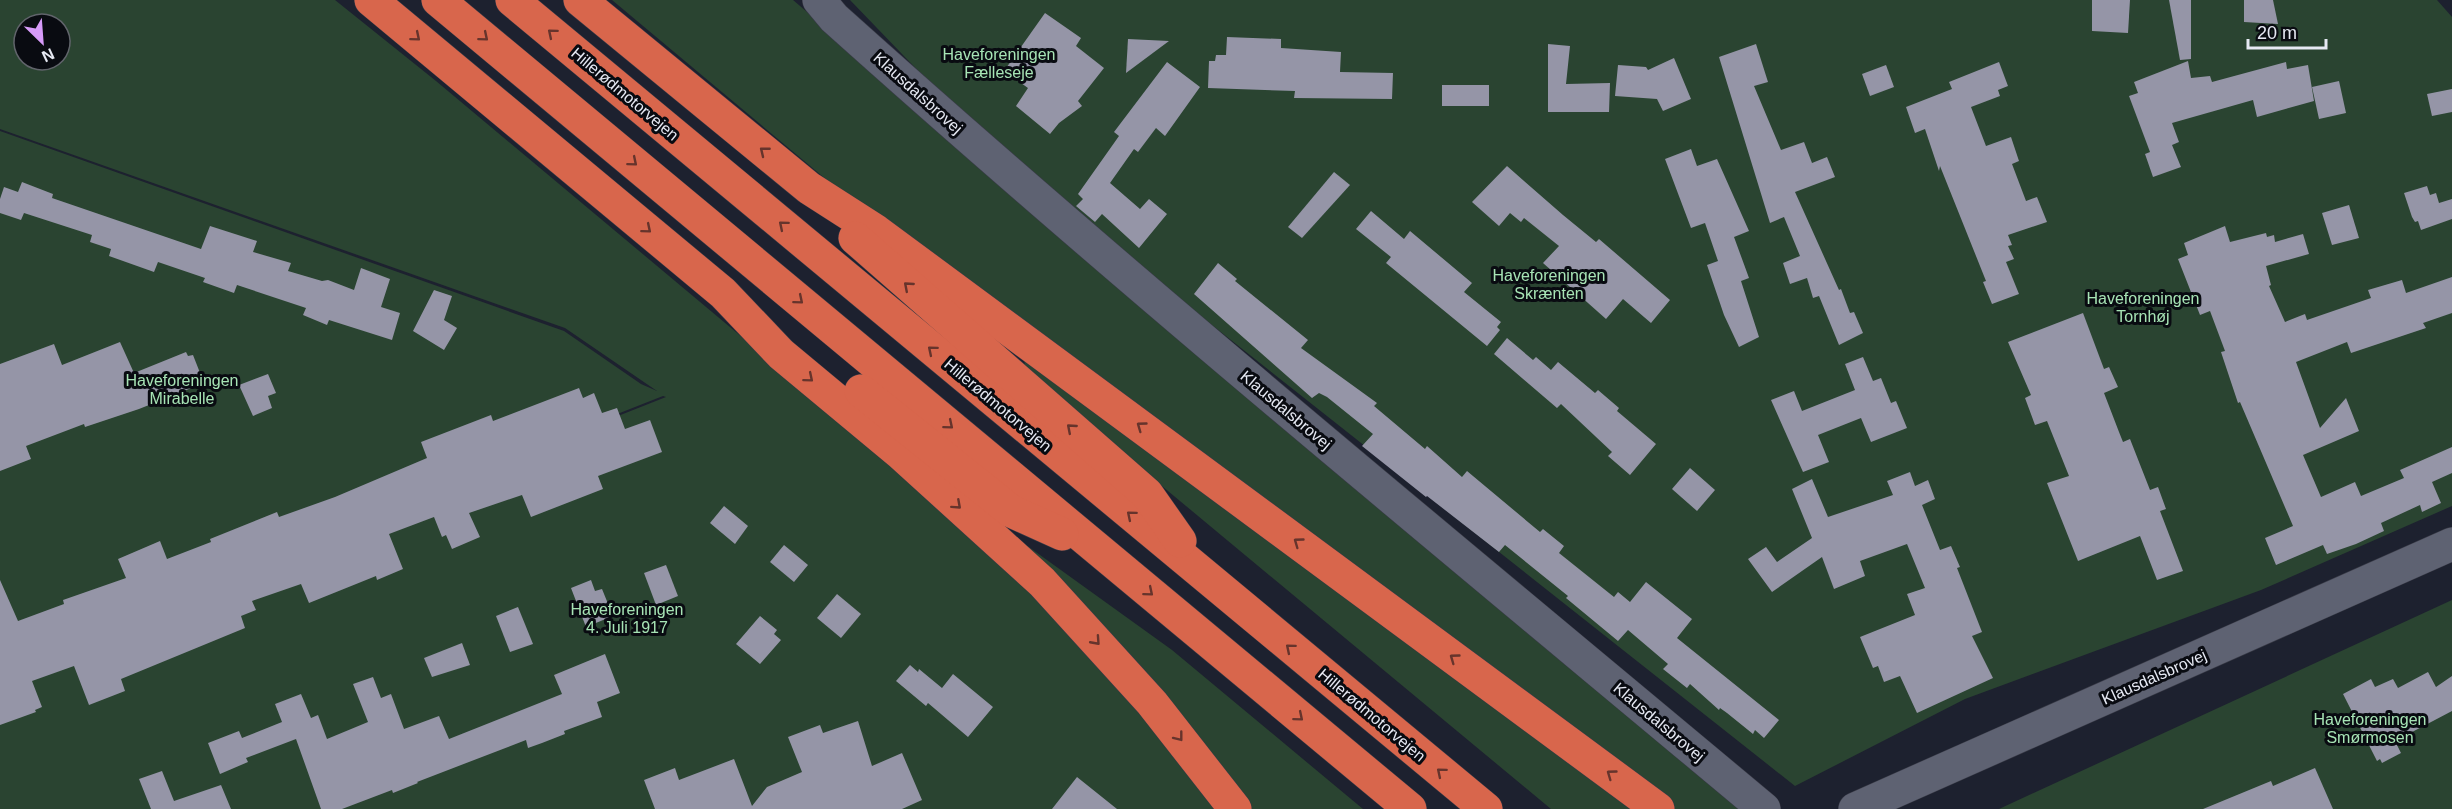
<svg xmlns="http://www.w3.org/2000/svg" width="2452" height="809" font-family="Helvetica,sans-serif">
	<style>
		.green { fill: #2a4431; fill-rule: evenodd }
		.building { fill: #9595a7 }
		.lines { fill: none; stroke-linecap: round; stroke-linejoin: round }
		.minor-casing { stroke: #393b47; stroke-width: 34 }
		.highway-casing { stroke: #393b47; stroke-width: 34 }
		.minor { stroke: #5e6272; stroke-width: 33 }
		.highway { stroke: #d8664c; stroke-width: 33 }
		.oneway { stroke: #66342c }
		.labels { text-anchor: middle; dominant-baseline: central; stroke-width: 6; stroke-linejoin: round; paint-order: stroke }
		.park-label { font-size: 16px; fill: #a7e4b5; stroke: #090b11 }
		.street-label { font-size: 16px; fill: #e6e9f3; stroke: #090b11 }
	</style>
	<rect width="100%" height="100%" fill="#1d212f"/>
	<!-- green -->
	<g class="green">
		<path d="M0,0h335l101,81 337,282 399,287 191,159h-1363v-149l666,-263 -3,-1 -663,261v-526l564,200 77,53 16,7 -92,-63 -565,-199zM24,24h36v36h-36z"/>
		<polygon points="612,0 793,0 1147,302 1752,809 1551,809 1027,374 1014,315 840,191"/>
		<polygon points="850,0 2437,0 2452,17 2452,506 2261,590 1965,699 1795,786 1007,163"/>
		<polygon points="2452,600 2452,809 1999,809"/>
	</g>
	<!-- building -->
	<g class="building">
		<polygon points="2092,0 2130,0 2128,33 2092,31"/>
		<polygon points="2169,0 2191,0 2191,59 2180,60"/>
		<polygon points="2244,0 2273,0 2278,24 2244,22"/>
		<polygon points="1045,13 1081,38 1076,46 1104,68 1078,101 1082,106 1059,123 1050,134 1016,106 1028,88 1004,71"/>
		<polygon points="1227,37 1281,39 1281,48 1341,52 1340,72 1393,73 1392,99 1294,98 1295,91 1208,88 1209,61 1215,61 1216,55 1226,55"/>
		<polygon points="1128,39 1169,41 1126,73"/>
		<polygon points="1548,44 1570,46 1566,84 1610,83 1609,112 1548,112"/>
		<polygon points="1756,44 1768,82 1754,86 1781,150 1804,142 1812,163 1827,157 1835,177 1795,192 1839,290 1841,289 1850,313 1854,312 1863,333 1839,345 1819,296 1813,298 1807,278 1790,284 1783,263 1800,256 1784,217 1770,223 1719,57"/>
		<polygon points="1674,58 1691,99 1663,111 1657,99 1615,96 1618,65 1646,67 1648,70"/>
		<polygon points="2188,61 2191,78 2210,76 2212,82 2286,62 2287,69 2308,65 2314,101 2257,117 2253,100 2172,123 2179,142 2172,145 2181,167 2153,177 2145,154 2150,152 2129,96 2138,93 2134,82"/>
		<polygon points="1167,62 1200,87 1165,136 1156,128 1138,152 1134,149 1110,183 1140,209 1149,199 1167,214 1139,248 1102,214 1095,222 1076,206 1083,199 1078,194 1119,136 1114,132"/>
		<polygon points="1999,62 2008,86 1998,90 2000,96 1971,107 1986,146 2011,137 2019,161 2012,164 2026,201 2037,197 2047,222 2008,235 2012,245 2008,246 2014,259 2006,262 2019,294 1992,304 1983,282 1986,281 1940,166 1939,171 1925,129 1915,133 1906,107 1952,89 1949,82"/>
		<polygon points="1886,65 1894,87 1870,96 1862,74"/>
		<polygon points="2339,81 2346,113 2319,119 2312,87"/>
		<rect x="1442" y="85" width="47" height="21"/>
		<polygon points="2452,89 2452,112 2432,116 2427,94"/>
		<polygon points="1691,149 1697,166 1717,159 1749,231 1734,237 1749,278 1741,281 1759,337 1739,347 1724,315 1707,265 1718,261 1705,223 1691,228 1665,159"/>
		<polygon points="1507,166 1563,215 1596,242 1599,239 1670,300 1651,323 1623,299 1606,319 1543,263 1559,246 1524,218 1521,222 1510,213 1499,226 1472,202"/>
		<polygon points="1334,172 1350,185 1302,238 1288,227"/>
		<polygon points="22,182 53,194 52,198 201,249 210,226 257,241 253,252 291,263 288,271 322,281 328,280 354,290 361,268 390,279 381,307 400,313 392,340 329,320 327,325 303,315 306,308 237,285 234,293 203,282 205,278 158,262 154,272 109,256 111,249 90,242 92,235 24,213 21,220 0,213 0,199 4,187 18,192"/>
		<polygon points="2427,186 2430,195 2436,193 2439,203 2452,199 2452,219 2421,230 2418,221 2415,222 2412,217 2404,193"/>
		<polygon points="2349,205 2359,238 2332,245 2322,213"/>
		<polygon points="1371,211 1404,239 1410,231 1472,283 1464,292 1501,322 1497,327 1500,330 1487,346 1386,263 1391,257 1356,229"/>
		<polygon points="2225,226 2230,242 2266,233 2267,237 2274,235 2275,242 2303,234 2309,254 2266,266 2271,285 2269,286 2285,322 2305,314 2307,320 2371,298 2368,290 2402,280 2406,293 2452,277 2452,313 2423,323 2426,328 2351,353 2347,342 2296,362 2320,428 2346,398 2359,431 2303,455 2321,497 2355,482 2361,496 2404,478 2400,470 2452,447 2452,473 2432,482 2441,503 2422,512 2420,505 2381,523 2384,531 2356,544 2327,554 2323,545 2276,565 2265,538 2293,526 2240,402 2238,403 2221,352 2225,351 2210,311 2200,315 2178,259 2188,255 2184,243"/>
		<polygon points="1218,263 1237,279 1235,281 1308,340 1301,348 1377,403 1374,406 1425,449 1427,446 1462,477 1467,471 1540,532 1543,529 1564,546 1559,553 1614,597 1618,592 1630,602 1646,582 1692,619 1677,638 1779,720 1764,738 1755,730 1753,734 1727,713 1720,708 1719,710 1690,684 1687,688 1663,669 1668,664 1628,630 1618,641 1566,598 1568,596 1505,545 1499,552 1427,496 1426,497 1362,446 1373,434 1327,397 1319,393 1312,398 1194,294"/>
		<polygon points="434,290 452,296 444,320 457,328 444,350 413,331"/>
		<polygon points="2083,313 2104,369 2109,367 2118,387 2104,393 2119,432 2123,442 2130,439 2150,490 2158,487 2166,509 2160,511 2183,571 2157,580 2140,536 2078,561 2047,483 2069,476 2047,421 2035,425 2025,398 2031,395 2008,342"/>
		<polygon points="1507,338 1533,360 1536,357 1551,370 1558,362 1595,393 1598,390 1619,408 1617,411 1656,444 1630,475 1608,456 1612,452 1561,404 1557,408 1494,354"/>
		<polygon points="120,342 134,373 186,352 188,356 193,355 204,383 139,409 85,427 84,424 26,446 31,459 0,471 0,364 54,344 62,365"/>
		<polygon points="1863,357 1873,381 1881,378 1891,403 1896,401 1907,428 1871,442 1861,418 1818,435 1829,462 1803,472 1771,400 1794,391 1802,411 1855,390 1845,364"/>
		<polygon points="268,374 276,393 268,396 272,408 253,416 239,385"/>
		<polygon points="579,388 583,398 594,393 602,413 617,408 625,429 650,420 662,452 598,476 603,489 531,517 522,495 469,513 480,537 452,549 446,535 442,537 434,517 389,534 403,569 377,580 376,576 309,603 301,584 252,601 256,610 241,616 245,628 121,679 125,691 89,705 74,666 32,681 42,707 35,710 36,712 0,725 0,580 18,621 64,604 63,600 126,578 118,559 160,541 167,559 211,542 210,539 277,512 279,517 335,497 427,458 421,442 491,415 493,421"/>
		<polygon points="1690,468 1715,490 1697,511 1672,489"/>
		<polygon points="1910,472 1915,486 1928,480 1935,499 1922,505 1940,550 1951,546 1960,567 1957,568 1982,632 1972,636 1993,678 1917,713 1900,676 1884,682 1878,666 1873,668 1860,637 1915,615 1907,594 1925,588 1907,544 1860,561 1865,576 1834,589 1822,557 1772,592 1748,559 1766,547 1777,562 1812,538 1792,489 1812,479 1828,517 1893,495 1887,481"/>
		<polygon points="724,506 748,526 735,544 710,523"/>
		<polygon points="784,545 808,565 794,582 770,562"/>
		<polygon points="666,565 678,596 656,605 644,573"/>
		<polygon points="591,580 595,591 602,589 613,616 586,627 571,588"/>
		<polygon points="837,594 861,614 841,638 817,618"/>
		<polygon points="518,607 533,644 510,652 496,616"/>
		<polygon points="760,616 777,630 774,634 781,640 760,664 736,644"/>
		<polygon points="462,643 470,665 432,677 424,658"/>
		<polygon points="605,654 620,693 597,702 602,717 564,731 565,734 542,743 528,748 526,740 417,782 418,783 393,793 392,790 342,809 321,809 296,739 246,758 248,762 220,774 208,743 239,731 242,738 282,722 275,704 301,694 311,718 318,715 327,739 368,722 353,684 373,677 381,698 391,694 404,729 439,716 449,739 562,694 554,675"/>
		<polygon points="910,665 918,672 919,669 942,688 953,674 993,707 968,737 928,703 926,706 896,681"/>
		<polygon points="2428,672 2436,687 2452,676 2452,711 2395,741 2401,753 2382,763 2380,759 2377,761 2343,694 2371,679 2375,687 2393,679 2398,688"/>
		<polygon points="858,721 872,766 902,753 922,800 902,809 655,809 644,780 675,768 679,780 734,759 752,806 767,787 802,772 788,737 820,725 823,733"/>
		<polygon points="2315,768 2333,809 2203,809 2271,781 2273,786"/>
		<polygon points="162,771 174,801 221,785 231,809 151,809 139,779"/>
		<polygon points="1077,777 1117,809 1052,809"/>
	</g>
	<g class="lines">
		<defs>
			<g id="minor">
				<path d="M819,0l15,18c303,272 618,530 930,791"/>
				<polyline points="1855,809 2452,544"/>
			</g>
			<g id="highway">
				<polyline points="371,0 723,293 781,354 900,453 1042,582 1152,703 1235,809"/>
				<polyline points="438,0 1410,809"/>
				<polyline points="512,0 1486,809"/>
				<polyline points="580,0 809,188 876,231 1658,809"/>
				<polyline points="855,238 1147,494 1180,541"/>
				<polyline points="861,391 1011,511 1062,534"/>
			</g>
		</defs>
		<!-- minor casing -->
		<use href="#minor" class="minor-casing"/>
		<!-- highway casing -->
		<use href="#highway" class="highway-casing"/>
		<!-- minor -->
		<use href="#minor" class="minor"/>
		<!-- highway -->
		<use href="#highway" class="highway"/>
	</g>
	<!-- one-way arrows -->
	<defs><path id="oneway-chevron" d="M-2-3.5L2.5 0L-2 3.5" fill="none" stroke-width="1.6" stroke-linecap="round" stroke-linejoin="round" transform="scale(1.5)"/></defs>
	<g class="oneway">
		<use href="#oneway-chevron" transform="translate(552 33) rotate(-140)"/>
		<use href="#oneway-chevron" transform="translate(416 37) rotate(40)"/>
		<use href="#oneway-chevron" transform="translate(484 37) rotate(40)"/>
		<use href="#oneway-chevron" transform="translate(764 151) rotate(-141)"/>
		<use href="#oneway-chevron" transform="translate(633 162) rotate(40)"/>
		<use href="#oneway-chevron" transform="translate(783 225) rotate(-140)"/>
		<use href="#oneway-chevron" transform="translate(647 229) rotate(40)"/>
		<use href="#oneway-chevron" transform="translate(908 286) rotate(-139)"/>
		<use href="#oneway-chevron" transform="translate(799 300) rotate(40)"/>
		<use href="#oneway-chevron" transform="translate(932 350) rotate(-140)"/>
		<use href="#oneway-chevron" transform="translate(809 378) rotate(40)"/>
		<use href="#oneway-chevron" transform="translate(949 425) rotate(40)"/>
		<use href="#oneway-chevron" transform="translate(1141 426) rotate(-144)"/>
		<use href="#oneway-chevron" transform="translate(1071 428) rotate(-139)"/>
		<use href="#oneway-chevron" transform="translate(957 505) rotate(42)"/>
		<use href="#oneway-chevron" transform="translate(1131 515) rotate(-140)"/>
		<use href="#oneway-chevron" transform="translate(1298 542) rotate(-144)"/>
		<use href="#oneway-chevron" transform="translate(1149 592) rotate(40)"/>
		<use href="#oneway-chevron" transform="translate(1096 641) rotate(48)"/>
		<use href="#oneway-chevron" transform="translate(1290 648) rotate(-140)"/>
		<use href="#oneway-chevron" transform="translate(1454 658) rotate(-144)"/>
		<use href="#oneway-chevron" transform="translate(1299 717) rotate(40)"/>
		<use href="#oneway-chevron" transform="translate(1179 737) rotate(52)"/>
		<use href="#oneway-chevron" transform="translate(1441 772) rotate(-140)"/>
		<use href="#oneway-chevron" transform="translate(1611 774) rotate(-144)"/>
	</g>
	<g class="labels">
		<!-- park labels -->
		<g class="park-label">
			<text x="999" y="54">Haveforeningen<tspan x="999" dy="18">Fælleseje</tspan></text>
			<text x="1549" y="275">Haveforeningen<tspan x="1549" dy="18">Skrænten</tspan></text>
			<text x="2143" y="298">Haveforeningen<tspan x="2143" dy="18">Tornhøj</tspan></text>
			<text x="182" y="380">Haveforeningen<tspan x="182" dy="18">Mirabelle</tspan></text>
			<text x="627" y="609">Haveforeningen<tspan x="627" dy="18">4. Juli 1917</tspan></text>
			<text x="2370" y="719">Haveforeningen<tspan x="2370" dy="18">Smørmosen</tspan></text>
		</g>
		<!-- street labels -->
		<g class="street-label">
			<text transform="translate(918 93) rotate(42)">Klausdalsbrovej</text>
			<text transform="translate(625 94) rotate(40)">Hillerødmotorvejen</text>
			<text transform="translate(998 405) rotate(40)">Hillerødmotorvejen</text>
			<text transform="translate(1286 410) rotate(40)">Klausdalsbrovej</text>
			<text transform="translate(2154 677) rotate(-24)">Klausdalsbrovej</text>
			<text transform="translate(1372 715) rotate(40)">Hillerødmotorvejen</text>
			<text transform="translate(1659 722) rotate(40)">Klausdalsbrovej</text>
		</g>
	</g>
	<!-- north arrow -->
	<g transform="translate(42 42) rotate(155)"><circle r="28" fill="#090b11" stroke="#61646b" stroke-width="1.5"/>
	<path d="M0-4.5L10 22L0 15L-10 22Z" fill="#d79bf9"/>
	<text y="-9" font-size="16" font-weight="bold" text-anchor="middle" fill="#e6e9f3">N</text>
	</g>
	<!-- scale -->
	<path d="M2248 39v9h78v-9" fill="none" stroke="#e6e9f3" stroke-width="3"/>
	<text x="2257" y="39" font-size="18" fill="#e6e9f3" stroke="#090b11" stroke-width="4.5" paint-order="stroke">20 m</text>
</svg>
